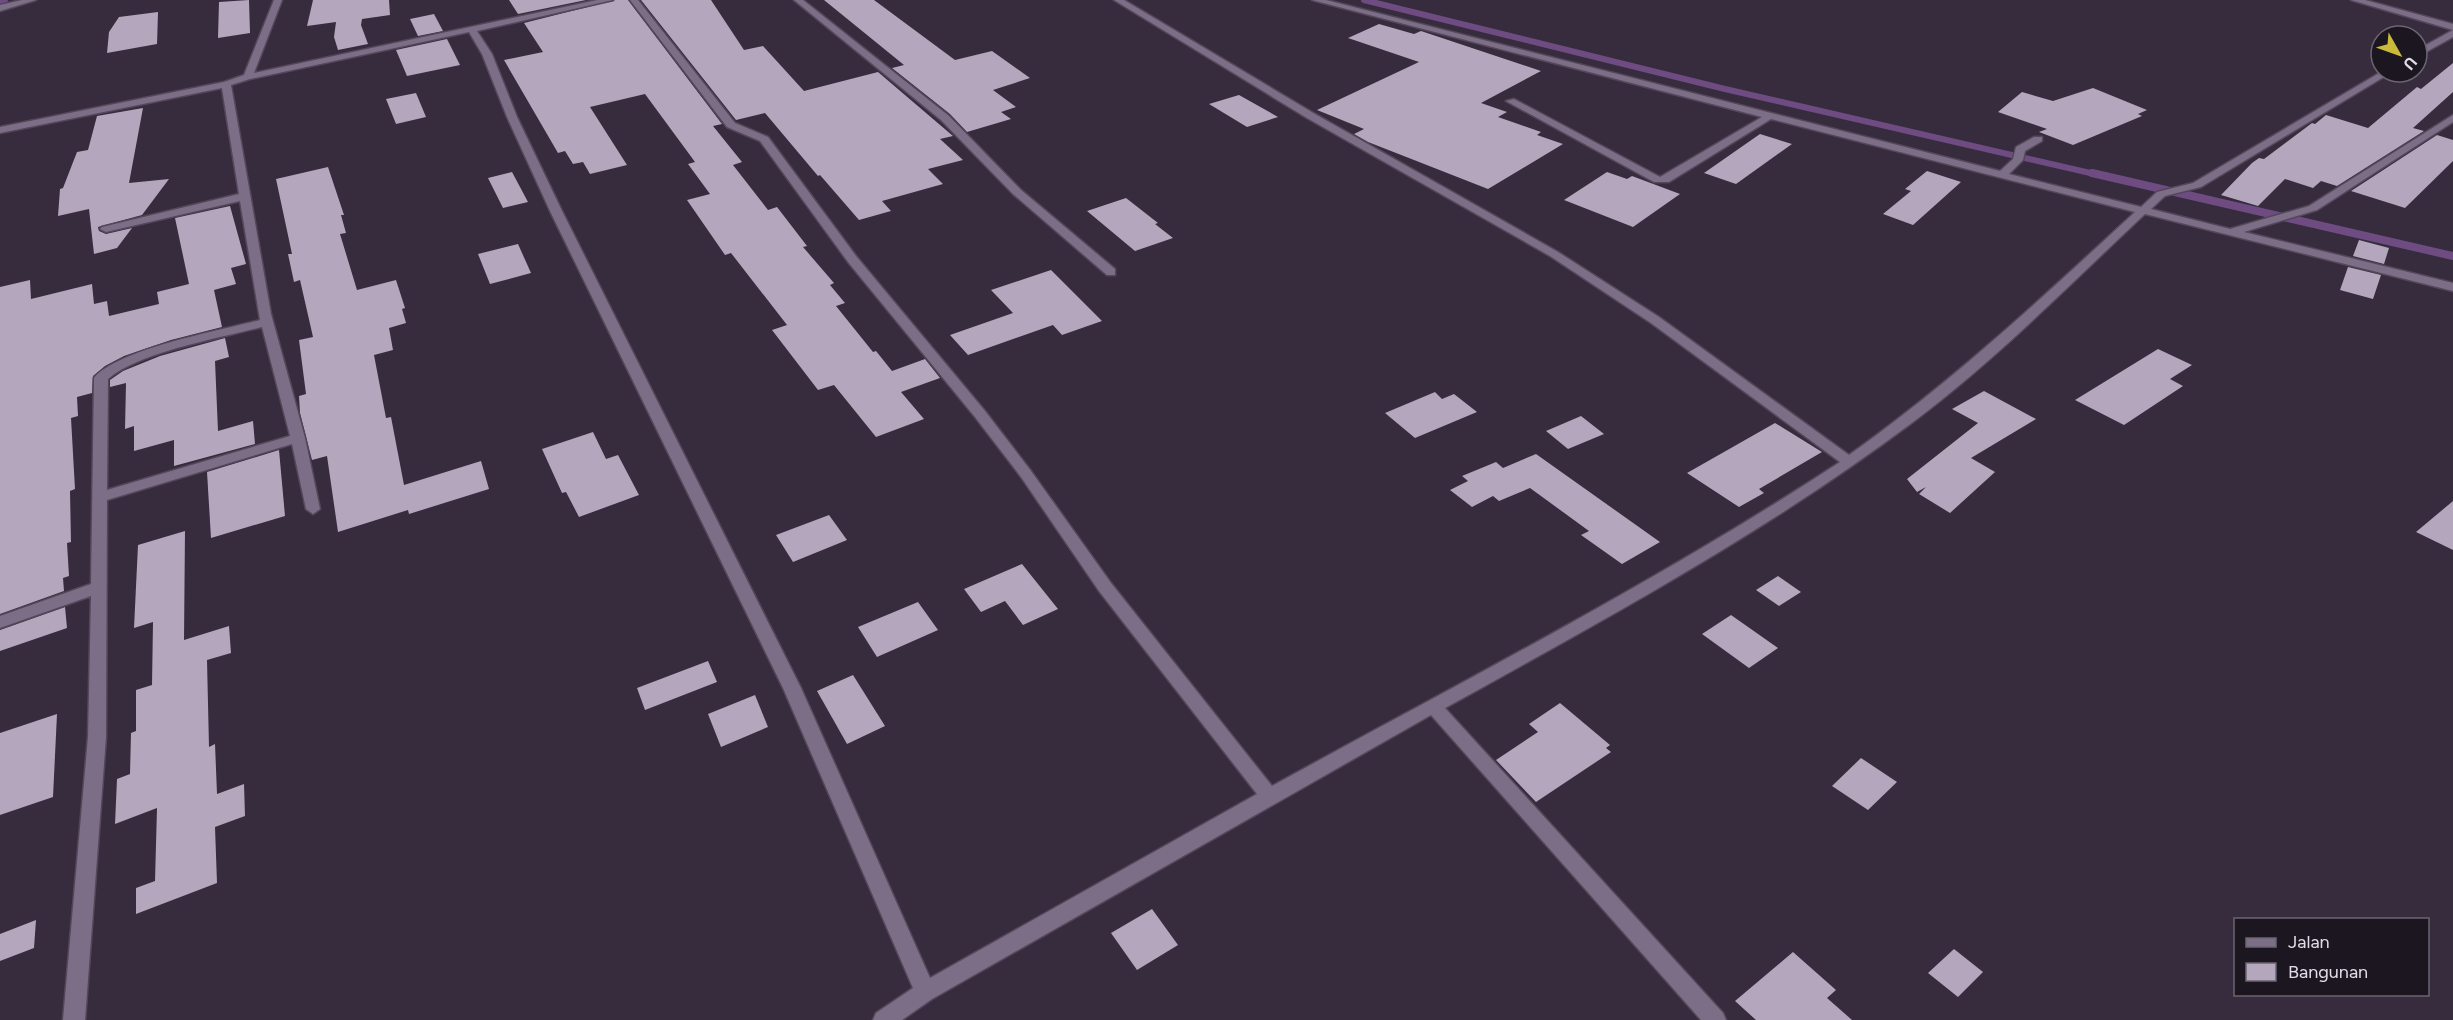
<svg xmlns="http://www.w3.org/2000/svg" width="2453" height="1020" font-family="Figtree,sans-serif">
	<style>
		.lines { fill: none; stroke-linecap: round; stroke-linejoin: round }
		.stream-far1 { stroke: #6e4c82; stroke-width: 6 }
		.stream { stroke: #6e4c82; stroke-width: 8 }
		.building { fill: #b4a6bd }
		.minor-casing { stroke: #534759; stroke-width: 3 }
		.minor { fill: #7d6e87; fill-rule: evenodd }
	</style>
	<rect width="100%" height="100%" fill="#372b3e"/>
	<g class="lines">
		<!-- stream-far1 -->
		<g class="stream-far1">
			<polyline points="1364,0 1725,89 2099,175"/>
			<polyline points="0,1 5,0"/>
		</g>
		<!-- stream -->
		<polyline class="stream" points="2092,173 2453,256"/>
	</g>
	<!-- building -->
	<g class="building">
		<polygon points="249,0 250,33 218,38 219,2"/>
		<polygon points="313,0 389,0 390,15 362,19 361,25 368,44 338,50 334,37 336,22 307,26"/>
		<polygon points="509,0 586,0 518,14"/>
		<polygon points="615,0 628,0 722,124 713,126 742,162 733,165 768,210 777,207 807,246 803,247 834,283 830,285 845,303 836,306 873,352 876,351 892,371 925,359 940,378 901,392 924,419 876,437 834,385 818,390 772,330 787,325 731,253 725,255 687,200 710,194 688,164 695,162 645,94 590,107 627,165 590,174 583,162 573,164 565,151 558,153 504,60 543,52 524,23"/>
		<polygon points="641,0 711,0 744,50 763,46 804,91 878,72 953,136 940,139 963,160 928,169 943,184 882,201 891,211 859,220 820,175 818,176 765,113 736,120"/>
		<polygon points="824,0 874,0 955,60 992,51 1030,78 993,90 1016,107 1001,112 1011,119 967,132 950,114 892,68 904,65"/>
		<polygon points="158,12 157,44 107,53 109,32 119,17"/>
		<polygon points="434,14 443,31 418,36 410,19"/>
		<polygon points="1379,24 1414,34 1421,31 1541,71 1481,103 1507,112 1498,117 1541,132 1537,135 1563,144 1488,189 1368,142 1354,134 1364,129 1317,110 1419,62 1348,38"/>
		<polygon points="447,39 460,65 407,76 396,50"/>
		<polygon points="2453,63 2453,92 2413,128 2424,131 2337,186 2321,181 2313,188 2285,179 2258,206 2221,195 2252,163 2259,158 2264,159 2312,123 2315,124 2326,115 2368,128 2417,87 2421,89"/>
		<polygon points="2093,88 2147,110 2138,114 2142,116 2073,145 2039,132 2047,129 1998,112 2022,92 2053,101"/>
		<polygon points="416,93 426,117 396,124 386,99"/>
		<polygon points="1239,95 1278,117 1247,127 1209,104"/>
		<polygon points="143,108 129,183 169,179 142,215 98,227 99,231 106,234 132,228 117,248 94,254 89,209 58,216 60,189 63,188 77,152 88,150 97,116"/>
		<polygon points="1760,134 1792,144 1736,184 1704,173"/>
		<polygon points="2437,135 2453,140 2453,161 2405,208 2351,191"/>
		<polygon points="328,167 344,215 341,215 346,233 340,234 357,290 396,280 405,308 402,309 406,323 389,328 393,350 374,355 386,418 391,417 404,485 481,461 489,489 409,514 408,510 338,532 327,456 312,460 300,413 299,396 306,394 299,340 313,337 300,280 294,282 288,254 292,254 276,179"/>
		<polygon points="1927,171 1961,182 1913,225 1883,214 1911,191 1905,189"/>
		<polygon points="512,172 528,202 503,208 488,178"/>
		<polygon points="1607,172 1627,179 1632,176 1680,194 1633,227 1564,200"/>
		<polygon points="1126,198 1158,223 1155,224 1173,238 1135,251 1087,211"/>
		<polygon points="230,206 246,264 231,268 236,284 214,290 222,327 171,340 124,356 105,366 93,376 92,393 77,397 78,416 71,418 75,489 70,491 71,542 67,543 69,576 63,578 64,591 0,614 0,287 30,280 31,299 92,284 94,304 107,301 109,316 159,304 157,292 189,284 175,218"/>
		<polygon points="2359,240 2389,248 2384,264 2353,256"/>
		<polygon points="518,244 531,273 490,284 478,254"/>
		<polygon points="2348,267 2381,275 2373,299 2340,290"/>
		<polygon points="1051,270 1102,321 1062,335 1053,325 968,355 950,335 1013,313 991,290"/>
		<polygon points="225,338 229,357 215,361 218,431 253,421 255,444 174,466 174,440 134,451 134,426 125,429 126,383 110,387 110,380 123,371 160,356"/>
		<polygon points="2158,349 2192,365 2170,379 2183,386 2124,425 2075,400"/>
		<polygon points="1984,391 2036,419 1971,458 1995,472 1950,513 1919,494 1926,487 1917,492 1907,479 1978,423 1952,409"/>
		<polygon points="1435,392 1442,399 1454,394 1477,412 1415,438 1385,413"/>
		<polygon points="1581,416 1604,434 1568,449 1546,431"/>
		<polygon points="1775,423 1822,452 1759,489 1764,493 1739,507 1687,473"/>
		<polygon points="593,432 606,459 618,455 639,495 579,517 566,492 562,493 542,449"/>
		<polygon points="279,450 285,516 211,538 207,472"/>
		<polygon points="1536,454 1660,542 1622,564 1581,535 1589,531 1530,488 1499,501 1493,496 1472,507 1450,490 1468,481 1462,476 1496,462 1503,468"/>
		<polygon points="2453,501 2453,550 2416,532"/>
		<polygon points="829,515 847,540 793,562 776,535"/>
		<polygon points="185,531 184,640 229,626 231,653 207,660 209,747 215,744 217,794 244,784 245,816 215,827 217,883 136,914 136,888 155,881 157,808 115,824 117,779 130,774 131,733 136,731 136,690 152,685 153,622 134,628 138,545"/>
		<polygon points="1022,564 1058,609 1023,625 1005,601 981,612 964,589"/>
		<polygon points="1778,576 1801,592 1779,606 1756,590"/>
		<polygon points="918,602 938,630 877,657 858,627"/>
		<polygon points="65,607 67,628 0,651 0,630"/>
		<polygon points="1731,615 1778,648 1749,668 1702,634"/>
		<polygon points="708,661 717,682 645,710 637,688"/>
		<polygon points="853,675 885,726 847,744 817,691"/>
		<polygon points="755,695 768,727 721,747 708,714"/>
		<polygon points="1560,703 1610,745 1606,748 1611,752 1536,802 1496,760 1538,732 1529,724"/>
		<polygon points="57,714 53,797 0,815 0,733"/>
		<polygon points="1861,758 1897,782 1868,810 1832,786"/>
		<polygon points="1152,909 1178,945 1137,970 1111,933"/>
		<polygon points="36,920 34,948 0,961 0,934"/>
		<polygon points="1954,949 1983,972 1958,997 1928,973"/>
		<polygon points="1793,952 1836,990 1827,998 1852,1020 1756,1020 1735,1001"/>
	</g>
	<g class="lines">
		<defs>
			<g id="minor">
				<polygon points="22,0 36,0 0,11 0,5"/>
				<path d="M274,0h8l-28,73 343,-73h16l-136,31 15,23 25,63 45,94 239,477 129,290 327,-184 -158,-203 -78,-114 -46,-60 -127,-155 -88,-121 -33,-14 -97,-127h8l97,123 33,14 88,119 129,155 46,60 80,112 161,203c191,-105 385,-204 568,-324l-189,-139 -101,-67 -243,-138 -193,-118h10l191,114 243,138 101,65 190,138c103,-73 194,-158 286,-243l-364,-93 -102,63h-15l-148,-81 8,-2 146,78 102,-60 -450,-117h14l674,171 13,-12 3,-12 18,-10h8v4l-17,10 -2,9 -14,14 132,33 16,-15 36,-9 188,-111h11l-191,115 -36,9 -14,13 79,20 79,-23 144,-91v7l-136,88 -73,22 209,51v8l-308,-77c-77,72 -151,148 -236,211 -146,109 -305,195 -464,283l278,305 3,7h-25l-270,-305 -499,284 -30,21h-29l3,-7 37,-25 -130,-300 -233,-477 -43,-94 -25,-63 -13,-22 -219,47 -19,6 40,229 34,124 15,71 -7,5 -7,-5 -14,-65 -185,56 -1,237 -21,283h-22l25,-283 3,-141 -91,32v-12l91,-32 3,-206c24,-29 128,-48 166,-58l-20,-119 -134,31 -6,-3 2,-2 137,-33 -17,-106 -222,45v-6l224,-45 20,-7zM262,327l28,109 -183,54 1,-111c31,-27 112,-41 154,-52z"/>
				<polygon points="794,0 803,0 949,116 1021,190 1115,269 1115,275 1107,275 1013,194 941,120"/>
				<polygon points="2351,0 2365,0 2453,24 2453,30"/>
				<polygon points="2453,30 2453,37 2417,57 2417,50"/>
			</g>
		</defs>
		<!-- minor casing -->
		<use href="#minor" class="minor-casing"/>
		<!-- minor -->
		<use href="#minor" class="minor"/>
	</g>
	<!-- legend -->
	<rect x="2234" y="918" width="195" height="78" fill="#1b161f" stroke="#6b656f" stroke-width="1.5"/>
	<rect x="2246" y="938" width="30" height="9" fill="#7d6e87" stroke="#6b656f" stroke-width="1.5"/>
	<text x="2288" y="948" font-size="18" fill="#e3dce8">Jalan</text>
	<rect x="2246" y="963" width="30" height="18" fill="#b4a6bd" stroke="#6b656f" stroke-width="1.5"/>
	<text x="2288" y="978" font-size="18" fill="#e3dce8">Bangunan</text>
	<!-- north arrow -->
	<g transform="translate(2399 54) rotate(130)"><circle r="28" fill="#1b161f" stroke="#6b656f" stroke-width="1.5"/>
	<path d="M0-4.5L10 22L0 15L-10 22Z" fill="#c9ba3a"/>
	<text y="-9" font-size="16" font-weight="bold" text-anchor="middle" fill="#e3dce8">U</text>
	</g>
</svg>
